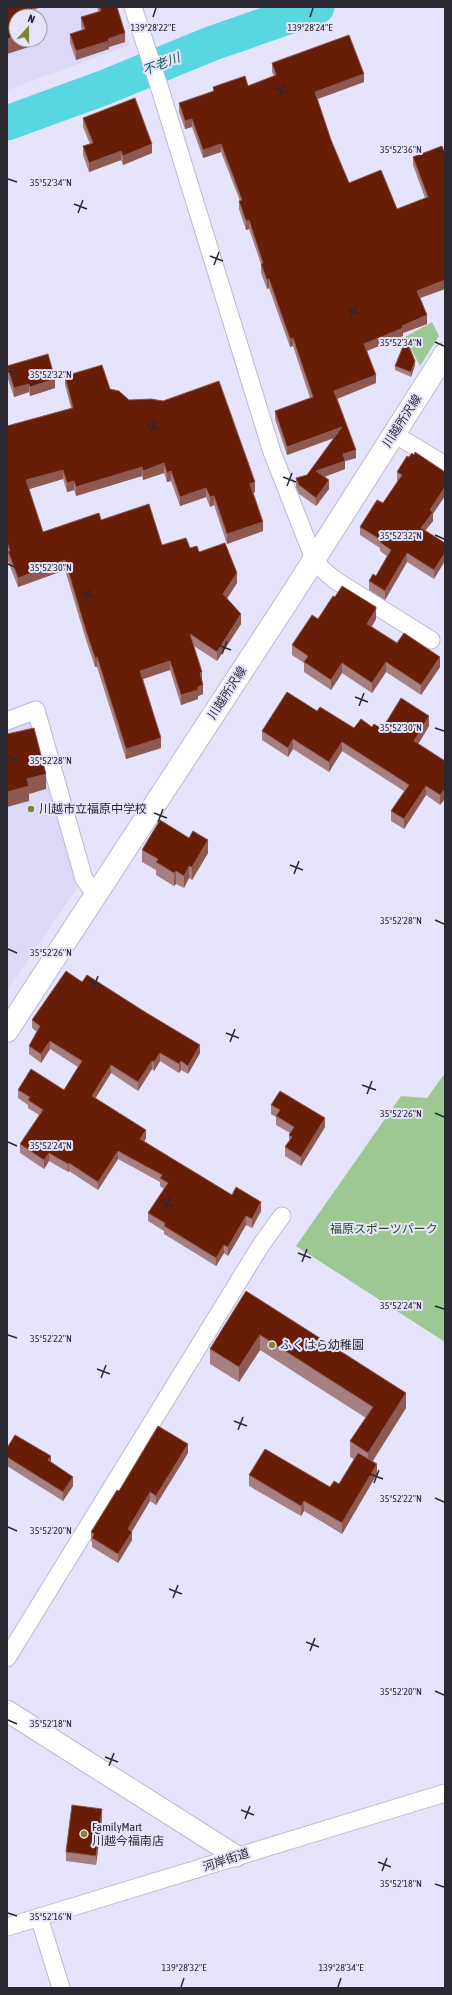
<svg xmlns="http://www.w3.org/2000/svg" width="452" height="1995" font-family="'Asap Condensed','Noto Sans JP',sans-serif">
	<style>
		.built { fill: #dbd8f8; fill-rule: evenodd }
		.green { fill: #9ec893 }
		.lines { fill: none; stroke-linecap: round; stroke-linejoin: round }
		.river { stroke: #59d7e1; stroke-width: 35 }
		.minor-casing { stroke: #bab8d0; stroke-width: 19 }
		.tertiary-casing { stroke: #bab8d0; stroke-width: 23 }
		.primary-casing { stroke: #bab8d0; stroke-width: 24 }
		.minor { stroke: #fff; stroke-width: 17 }
		.tertiary { stroke: #fff; stroke-width: 21 }
		.primary { stroke: #fff; stroke-width: 22 }
		.wall { fill: #a68081 }
		.shaded-wall { fill: #8d5950 }
		.building { fill: #671d06; stroke: #8d5950 }
		.ticks { fill: none; stroke: #2a2932; stroke-width: 1.5 }
		.poi-dot { fill: #7f842f; stroke: #e6e4fc; stroke-width: 1.5 }
		.labels { text-anchor: middle; dominant-baseline: central; stroke-width: 4; stroke-linejoin: round; paint-order: stroke }
		.street-label { font-size: 12px; fill: #2a2932; stroke: #e6e4fc }
		.poi-label { font-size: 12px; fill: #2a2932; stroke: #e6e4fc; text-anchor: start }
		.park-label { font-size: 12px; fill: #215511; stroke: #e6e4fc }
		.water-label { font-size: 13px; font-style: italic; fill: #245a5e; stroke: #e6e4fc }
		.ticks-label { font-size: 10px; text-anchor: middle; fill: #2a2932; stroke: #e6e4fc; stroke-width: 4; stroke-linejoin: round; paint-order: stroke }
	</style>
	<rect width="100%" height="100%" fill="#e6e4fc"/>
	<!-- built -->
	<g class="built">
		<path d="M7,7h110l13,38 -123,45zM16,16h24v24h-24z"/>
		<polygon points="27,722 34,727 77,888 7,991 7,730"/>
	</g>
	<!-- green -->
	<g class="green">
		<polygon points="432,322 439,336 420,366 405,337"/>
		<polygon points="445,1073 445,1342 296,1246 401,1096 427,1098"/>
	</g>
	<g class="lines">
		<!-- river -->
		<polyline class="river" points="7,123 103,88 213,43 317,7"/>
		<defs>
			<g id="minor">
				<polyline points="133,7 160,89 272,452 314,559 322,569 335,580 431,640"/>
				<polyline points="394,434 445,465"/>
				<polyline points="7,721 36,710 84,879 90,887 98,892"/>
				<polyline points="7,1658 261,1245 282,1216"/>
				<polyline points="39,1917 61,1988"/>
				<polyline points="7,1927 445,1793"/>
			</g>
			<polyline id="tertiary" points="7,1711 236,1856"/>
			<polyline id="primary" points="7,1031 289,599 445,354"/>
		</defs>
		<!-- minor casing -->
		<use href="#minor" class="minor-casing"/>
		<!-- tertiary casing -->
		<use href="#tertiary" class="tertiary-casing"/>
		<!-- primary casing -->
		<use href="#primary" class="primary-casing"/>
		<!-- minor -->
		<use href="#minor" class="minor"/>
		<!-- tertiary -->
		<use href="#tertiary" class="tertiary"/>
		<!-- primary -->
		<use href="#primary" class="primary"/>
	</g>
	<!-- wall -->
	<g class="wall">
		<polygon points="97,7 117,7 125,42 109,47 109,49 76,60 70,43 70,34 82,30 81,26 81,17 99,12"/>
		<polygon points="272,63 364,82 317,99 331,140 349,183 397,209 425,198 413,165 413,157 445,153 445,289 420,298 427,324 403,333 403,336 367,351 376,383 337,399 356,458 345,461 345,469 324,477 329,489 316,506 299,494 296,487 296,478 307,475 334,438 287,455 275,419 275,411 310,398 293,346 290,347 269,288 267,289 261,273 261,264 249,229 246,230 239,209 239,201 240,201 221,152 203,158 192,127 185,129 179,112 179,103 213,91 213,87 248,86 274,76 272,72"/>
		<polygon points="83,118 152,153 123,165 121,160 89,172 83,155 83,146 90,144 83,127"/>
		<polygon points="415,365 411,377 395,370 395,366"/>
		<polygon points="7,366 55,388 30,396 29,392 14,397 7,376"/>
		<polygon points="65,376 110,389 129,400 255,492 253,493 263,531 227,544 214,505 210,507 206,497 180,506 171,481 167,482 164,473 143,480 142,476 76,496 74,490 67,492 63,479 29,489 43,532 101,520 162,545 190,548 199,552 237,583 227,599 241,624 217,661 194,646 202,681 203,694 198,696 198,699 181,705 170,670 143,679 161,748 126,759 97,667 95,667 86,640 65,570 18,587 8,561 8,554 7,551 7,426 71,408 65,385"/>
		<polygon points="407,456 433,514 433,521 425,530 445,543 434,579 407,562 385,600 369,590 369,581 376,576 387,556 380,551 380,548 360,535 360,527 383,503 398,481 397,481 397,472"/>
		<polygon points="318,619 376,619 372,627 397,643 440,667 421,695 386,672 372,693 342,673 331,690 304,672 304,663 292,655 292,645"/>
		<polygon points="317,711 354,728 372,727 382,729 429,726 418,744 445,761 440,805 426,795 404,829 391,821 391,811 404,791 342,751 329,772 293,749 288,757 262,740 262,731"/>
		<polygon points="142,850 208,853 192,880 189,878 184,888 176,884 174,886 156,875 156,870 142,862"/>
		<polygon points="82,982 200,1053 188,1074 181,1070 179,1073 160,1061 154,1071 152,1069 138,1091 111,1073 95,1098 146,1138 144,1142 232,1195 261,1211 252,1228 246,1225 228,1256 224,1253 216,1266 164,1234 164,1231 148,1221 148,1213 164,1189 160,1186 160,1182 118,1159 98,1190 69,1171 68,1172 49,1161 44,1169 20,1153 20,1144 39,1115 28,1108 28,1105 18,1098 18,1090 64,1090 78,1067 50,1049 41,1063 29,1054 29,1046 37,1032 32,1028 32,1020"/>
		<polygon points="271,1105 325,1127 301,1166 285,1156 285,1147 289,1141 289,1135 290,1133 276,1125 276,1117 271,1114"/>
		<polygon points="246,1291 406,1408 373,1461 377,1474 342,1534 304,1511 301,1516 249,1486 249,1475 330,1487 339,1484 354,1459 350,1457 350,1441 366,1418 260,1350 239,1382 210,1364 210,1349"/>
		<polygon points="7,1448 51,1462 73,1486 63,1501 7,1466"/>
		<polygon points="188,1453 156,1505 150,1501 132,1531 132,1540 118,1563 92,1547 92,1542 91,1541 91,1532 119,1491"/>
		<polygon points="102,1818 96,1865 66,1861 66,1852"/>
	</g>
	<!-- shaded-wall -->
	<g class="shaded-wall">
		<polygon points="28,7 41,7 28,12"/>
		<polygon points="125,33 125,42 109,47 109,49 76,60 76,51 108,39"/>
		<polygon points="16,36 16,40 38,40 38,44 7,54 7,39"/>
		<polygon points="364,74 364,82 315,100 315,92"/>
		<polygon points="192,119 192,127 185,129 185,121"/>
		<polygon points="152,144 152,153 123,165 123,156"/>
		<polygon points="221,144 221,152 203,158 203,150"/>
		<polygon points="121,151 121,160 89,172 89,163"/>
		<polygon points="249,220 249,229 246,230 246,221"/>
		<polygon points="269,279 269,288 267,289 267,280"/>
		<polygon points="445,280 445,289 417,299 417,291"/>
		<polygon points="427,315 427,324 403,333 403,336 364,352 364,344 402,326"/>
		<polygon points="293,338 293,346 290,347 290,339"/>
		<polygon points="415,361 415,365 411,377 411,372"/>
		<polygon points="376,375 376,383 334,400 334,391"/>
		<polygon points="55,379 55,388 30,396 30,387"/>
		<polygon points="29,384 29,392 14,397 14,388"/>
		<polygon points="342,427 342,435 287,455 287,447"/>
		<polygon points="356,450 356,458 345,461 345,469 316,480 316,471 343,454"/>
		<polygon points="164,463 164,473 143,480 143,471"/>
		<polygon points="142,467 142,476 76,496 76,487"/>
		<polygon points="63,470 63,479 26,490 26,480"/>
		<polygon points="171,471 171,481 167,482 167,473"/>
		<polygon points="329,480 329,489 316,506 316,498"/>
		<polygon points="74,481 74,490 67,492 67,483"/>
		<polygon points="255,482 255,492 250,494 250,484"/>
		<polygon points="445,487 445,496 433,514 433,521 421,536 421,528 430,510"/>
		<polygon points="206,488 206,497 180,506 180,497"/>
		<polygon points="214,496 214,505 210,507 210,497"/>
		<polygon points="263,522 263,531 227,544 227,534"/>
		<polygon points="407,553 407,562 385,600 385,591"/>
		<polygon points="445,553 445,561 434,579 434,570"/>
		<polygon points="65,560 65,570 18,587 18,578"/>
		<polygon points="237,573 237,583 223,604 223,594"/>
		<polygon points="376,609 376,619 367,633 367,624"/>
		<polygon points="241,614 241,624 217,661 217,652"/>
		<polygon points="97,657 97,667 95,667 95,658"/>
		<polygon points="440,657 440,667 421,695 421,685"/>
		<polygon points="170,661 170,670 140,680 140,671"/>
		<polygon points="386,662 386,672 372,693 372,683"/>
		<polygon points="342,663 342,673 331,690 331,680"/>
		<polygon points="202,672 202,682 200,673"/>
		<polygon points="203,685 203,694 198,696 198,699 181,705 181,695 198,687"/>
		<polygon points="429,716 429,726 414,751 414,741"/>
		<polygon points="161,738 161,748 126,759 126,749"/>
		<polygon points="293,739 293,749 288,757 288,748"/>
		<polygon points="342,742 342,751 329,772 329,762"/>
		<polygon points="46,774 46,789 29,794 29,801 7,807 7,792 27,779"/>
		<polygon points="426,786 426,795 404,829 404,819"/>
		<polygon points="445,789 445,799 440,805 440,795"/>
		<polygon points="208,840 208,853 192,880 192,867"/>
		<polygon points="189,866 189,878 184,888 184,876"/>
		<polygon points="176,871 176,884 174,886 174,873"/>
		<polygon points="50,1041 50,1049 41,1063 41,1054"/>
		<polygon points="200,1045 200,1053 188,1074 188,1066"/>
		<polygon points="160,1053 160,1061 154,1071 154,1062"/>
		<polygon points="152,1061 152,1069 138,1091 138,1082"/>
		<polygon points="181,1061 181,1070 179,1073 179,1064"/>
		<polygon points="111,1065 111,1073 92,1104 92,1096"/>
		<polygon points="325,1118 325,1127 301,1166 301,1157"/>
		<polygon points="146,1130 146,1138 140,1148 140,1139"/>
		<polygon points="118,1151 118,1159 98,1190 98,1182"/>
		<polygon points="49,1153 49,1161 44,1169 44,1160"/>
		<polygon points="69,1163 69,1171 68,1172 68,1164"/>
		<polygon points="261,1202 261,1211 252,1228 252,1219"/>
		<polygon points="246,1216 246,1225 228,1256 228,1247"/>
		<polygon points="224,1245 224,1253 216,1266 216,1258"/>
		<polygon points="260,1335 260,1350 239,1382 239,1367"/>
		<polygon points="406,1393 406,1408 368,1468 368,1453"/>
		<polygon points="188,1444 188,1453 156,1505 156,1496"/>
		<polygon points="51,1456 51,1465 48,1460"/>
		<polygon points="377,1464 377,1474 342,1534 342,1523"/>
		<polygon points="73,1477 73,1486 63,1501 63,1492"/>
		<polygon points="150,1492 150,1501 128,1538 128,1529"/>
		<polygon points="304,1501 304,1511 301,1516 301,1506"/>
		<polygon points="132,1532 132,1540 118,1563 118,1554"/>
		<polygon points="102,1809 102,1818 96,1865 96,1856"/>
	</g>
	<!-- building -->
	<g class="building">
		<polygon points="7,7 32,7 34,16 16,16 16,36 7,39"/>
		<polygon points="100,7 117,7 125,33 108,39 109,41 76,51 70,34 85,29 81,17 101,11"/>
		<polygon points="349,35 364,74 315,92 331,140 349,183 381,170 397,209 428,197 413,157 442,146 445,153 445,256 444,256 445,258 445,280 417,291 427,315 402,326 403,328 364,344 376,375 334,391 356,450 343,454 345,461 316,471 329,480 316,498 299,485 296,478 307,475 342,427 287,447 275,411 313,397 293,338 290,339 269,279 267,280 261,264 263,263 249,220 246,221 239,201 242,200 221,144 203,150 192,119 185,121 179,103 214,91 213,87 245,76 248,86 276,75 272,63"/>
		<polygon points="135,98 152,144 123,156 121,151 89,163 83,146 93,143 83,118"/>
		<polygon points="406,339 415,361 411,372 395,366"/>
		<polygon points="48,354 55,379 30,387 29,384 14,388 7,366"/>
		<polygon points="102,365 110,389 119,391 129,400 151,399 163,401 219,381 255,482 250,484 263,522 227,534 214,496 210,497 206,488 180,497 171,471 167,473 164,463 143,471 142,467 76,487 74,481 67,483 63,470 26,480 43,532 99,513 101,520 149,504 162,545 186,538 190,548 197,546 199,552 225,543 237,573 223,594 241,614 217,652 190,634 202,672 200,673 203,685 198,687 198,690 181,695 170,661 140,671 161,738 126,749 97,657 95,658 86,631 65,560 18,578 8,551 10,551 7,541 7,426 73,408 65,376"/>
		<polygon points="415,452 445,472 445,487 430,510 433,512 421,528 445,543 445,553 434,570 407,553 385,591 369,581 373,574 376,576 391,550 380,542 381,540 360,527 377,500 383,503 385,500 402,475 397,472 407,456 409,457 412,453 414,455"/>
		<polygon points="342,586 376,607 376,609 367,624 397,643 404,633 440,657 421,685 386,662 372,683 342,663 331,680 304,662 308,656 292,645 312,615 318,619 333,596 335,597"/>
		<polygon points="287,692 317,711 320,707 354,728 361,719 372,727 374,724 382,729 401,698 429,716 414,741 445,761 445,789 440,795 426,786 404,819 391,811 409,785 342,742 329,762 293,739 288,748 262,731"/>
		<polygon points="34,728 46,774 27,779 29,786 7,792 7,734"/>
		<polygon points="160,820 189,838 193,831 208,840 192,867 189,866 184,876 176,871 174,873 156,862 158,859 142,850"/>
		<polygon points="66,971 82,982 87,975 145,1012 200,1045 188,1066 181,1061 179,1064 160,1053 154,1062 152,1061 138,1082 111,1065 92,1096 146,1130 140,1139 232,1195 236,1187 261,1202 252,1219 246,1216 228,1247 224,1245 216,1258 164,1226 165,1223 148,1213 168,1183 160,1178 162,1175 118,1151 98,1182 69,1163 68,1164 49,1153 44,1160 20,1144 43,1110 28,1100 30,1097 18,1090 31,1069 64,1090 82,1061 50,1041 41,1054 29,1046 40,1026 32,1020"/>
		<polygon points="280,1091 325,1118 301,1157 285,1147 292,1137 289,1135 294,1127 276,1116 280,1110 271,1105"/>
		<polygon points="246,1291 406,1393 368,1453 350,1441 373,1407 260,1335 239,1367 210,1349"/>
		<polygon points="158,1426 188,1444 156,1496 150,1492 128,1529 132,1532 118,1554 92,1538 94,1534 91,1532 117,1490 119,1491"/>
		<polygon points="15,1435 51,1456 48,1460 73,1477 63,1492 7,1457 7,1448"/>
		<polygon points="265,1449 330,1487 334,1481 339,1484 358,1453 377,1464 342,1523 304,1501 301,1506 249,1475"/>
		<polygon points="72,1805 102,1809 96,1856 66,1852"/>
	</g>
	<!-- ticks -->
	<path class="ticks" d="M153,17l3,-9M310,17l3,-9M275,88l13,5M279,97l5,-13M435,150l9,3M8,179l9,3M74,204l13,5M78,213l5,-13M210,256l13,5M214,265l5,-13M347,309l13,5M351,318l5,-13M435,342l9,4M8,371l9,4M146,424l13,5M150,433l5,-13M283,477l13,5M287,486l5,-13M435,535l9,4M8,564l9,4M81,592l13,5M85,601l5,-13M218,645l13,5M222,654l5,-13M355,697l13,5M359,706l5,-13M435,728l9,3M8,757l9,3M154,813l13,5M158,822l5,-13M290,865l13,5M294,874l5,-13M435,920l9,4M8,949l9,4M89,980l13,6M93,990l5,-14M226,1033l13,5M230,1042l5,-13M362,1085l14,5M367,1094l5,-13M435,1113l9,4M8,1142l9,4M161,1201l13,5M165,1210l5,-13M298,1253l13,5M302,1262l5,-13M435,1306l9,3M8,1335l9,3M97,1369l13,5M101,1378l5,-13M234,1421l13,5M238,1430l5,-13M370,1474l13,5M374,1483l5,-13M435,1498l9,4M8,1527l9,4M169,1589l13,5M173,1598l5,-13M306,1642l13,5M310,1651l5,-13M435,1691l9,4M8,1720l9,4M105,1757l13,5M109,1766l5,-13M241,1810l13,5M245,1819l5,-13M378,1862l13,5M382,1871l5,-13M435,1884l9,3M8,1913l9,3M181,1987l3,-9M338,1987l3,-9"/>
	<!-- markers -->
	<g class="poi-dot">
		<circle cx="31" cy="809" r="4"/>
		<circle cx="272" cy="1345" r="4"/>
		<circle cx="84" cy="1834" r="4"/>
	</g>
	<g class="labels">
		<!-- street labels -->
		<g class="street-label">
			<text transform="translate(402 421) rotate(-57)">川越所沢線</text>
			<text transform="translate(227 693) rotate(-57)">川越所沢線</text>
			<text transform="translate(226 1860) rotate(-18)">河岸街道</text>
		</g>
		<!-- poi labels -->
		<g class="poi-label">
			<text x="39" y="809">川越市立福原中学校</text>
			<text x="280" y="1345">ふくはら幼稚園</text>
			<text x="92" y="1827">FamilyMart<tspan x="92" dy="14">川越今福南店</tspan></text>
		</g>
		<!-- park labels -->
		<g class="park-label">
			<text x="384" y="1229">福原スポーツパーク</text>
		</g>
		<!-- water labels -->
		<g class="water-label">
			<text transform="translate(161 64) rotate(-21)">不老川</text>
		</g>
	</g>
	<g class="ticks-label">
		<text x="310" y="31">139°28'24"E</text>
		<text x="153" y="31">139°28'22"E</text>
		<text x="401" y="153">35°52'36"N</text>
		<text x="51" y="186">35°52'34"N</text>
		<text x="401" y="346">35°52'34"N</text>
		<text x="51" y="378">35°52'32"N</text>
		<text x="401" y="539">35°52'32"N</text>
		<text x="51" y="571">35°52'30"N</text>
		<text x="401" y="731">35°52'30"N</text>
		<text x="51" y="764">35°52'28"N</text>
		<text x="401" y="924">35°52'28"N</text>
		<text x="51" y="956">35°52'26"N</text>
		<text x="401" y="1117">35°52'26"N</text>
		<text x="51" y="1149">35°52'24"N</text>
		<text x="401" y="1309">35°52'24"N</text>
		<text x="51" y="1342">35°52'22"N</text>
		<text x="401" y="1502">35°52'22"N</text>
		<text x="51" y="1534">35°52'20"N</text>
		<text x="401" y="1695">35°52'20"N</text>
		<text x="51" y="1727">35°52'18"N</text>
		<text x="401" y="1887">35°52'18"N</text>
		<text x="51" y="1920">35°52'16"N</text>
		<text x="184" y="1971">139°28'32"E</text>
		<text x="341" y="1971">139°28'34"E</text>
	</g>
	<!-- border -->
	<rect width="452" height="1995" fill="none" stroke="#2a2932" stroke-width="16"/>
	<!-- north arrow -->
	<g transform="translate(28 28) rotate(21)"><circle r="19" fill="#e6e4fc" stroke="#9b99ab"/>
	<path d="M0-3L7 15L0 10L-7 15Z" fill="#7f842f"/>
	<text y="-6" font-size="11" font-weight="bold" text-anchor="middle" fill="#2a2932">N</text>
	</g>
</svg>
